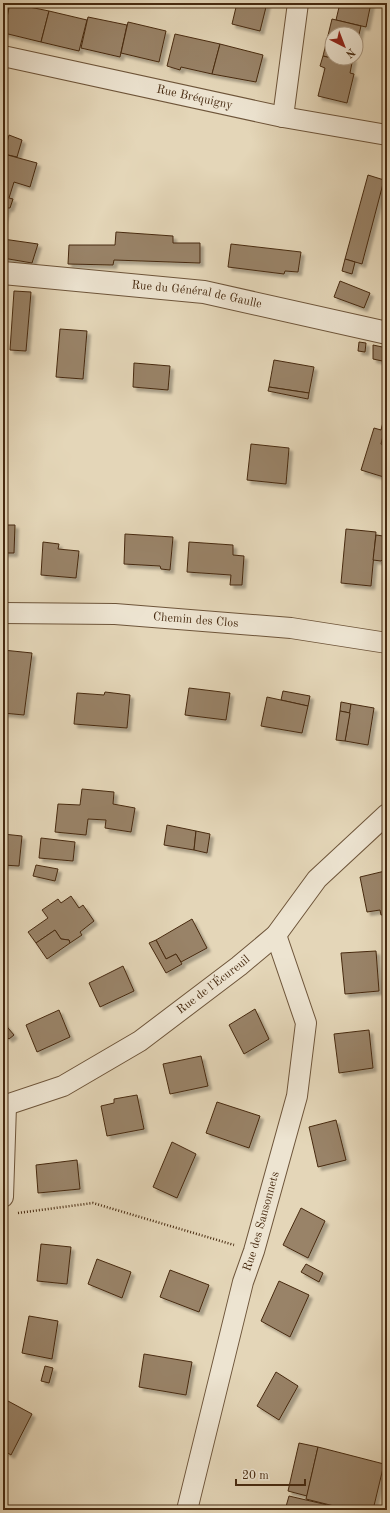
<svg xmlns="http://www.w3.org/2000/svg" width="390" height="1513" font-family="'Old Standard TT',serif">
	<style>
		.building { fill: #998367; stroke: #472a10; filter: url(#shadow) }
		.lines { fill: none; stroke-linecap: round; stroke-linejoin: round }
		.minor-casing { stroke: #6e553a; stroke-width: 22 }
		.tertiary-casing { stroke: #6e553a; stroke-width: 24 }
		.path { stroke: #472a10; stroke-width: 2.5; stroke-dasharray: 1 2; stroke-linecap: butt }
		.minor { stroke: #ede4d1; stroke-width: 20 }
		.tertiary { stroke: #ede4d1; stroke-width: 22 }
		.labels { text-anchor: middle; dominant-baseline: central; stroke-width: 3; stroke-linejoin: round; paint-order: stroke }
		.street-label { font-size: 12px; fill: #472a10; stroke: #ede4d1 }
	</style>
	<defs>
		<filter id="shadow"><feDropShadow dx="3.5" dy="3.5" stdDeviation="1" flood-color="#0004"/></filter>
	</defs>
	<rect width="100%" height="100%" fill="#e4d6b8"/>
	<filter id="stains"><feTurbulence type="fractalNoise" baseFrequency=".005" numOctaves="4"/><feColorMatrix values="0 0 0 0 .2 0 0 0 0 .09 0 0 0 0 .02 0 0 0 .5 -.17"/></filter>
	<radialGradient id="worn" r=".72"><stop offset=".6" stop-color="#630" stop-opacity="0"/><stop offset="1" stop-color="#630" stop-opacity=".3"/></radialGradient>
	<!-- building -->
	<g class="building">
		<polygon points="3,3 10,3 4,30 3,30"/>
		<polygon points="10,3 49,11 41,42 4,33"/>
		<polygon points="237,3 267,3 260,31 232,24"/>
		<polygon points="340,3 371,3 366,27 336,20"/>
		<polygon points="49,11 87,20 79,51 41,42"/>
		<polygon points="88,17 127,25 120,57 81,48"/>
		<polygon points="332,19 361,26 356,47 356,34 332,34 332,58 353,58 352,63 323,56"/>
		<polygon points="128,22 166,31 159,62 121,53"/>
		<polygon points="175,34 220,44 212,74 181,67 180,70 167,66"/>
		<polygon points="220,44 263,55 256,82 212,74"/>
		<polygon points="323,56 352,63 350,73 354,74 347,103 318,96 325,68 320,66"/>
		<polygon points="9,135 22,140 17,157 4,154"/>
		<polygon points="4,154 37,163 30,187 14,182 9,198 13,199 10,208 7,208 3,220"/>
		<polygon points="368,175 384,180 362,264 345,259"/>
		<polygon points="116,232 173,236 173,243 200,243 200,263 114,260 113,265 68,264 69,245 115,245"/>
		<polygon points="3,239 38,244 32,263 3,258"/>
		<polygon points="231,244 301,252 298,272 285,271 284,274 228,267"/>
		<polygon points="345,259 355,262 352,274 342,271"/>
		<polygon points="340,281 370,293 364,308 334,297"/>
		<polygon points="14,291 31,292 26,351 10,350"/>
		<polygon points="60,329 87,331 83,379 56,377"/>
		<polygon points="359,342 366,343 365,352 358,351"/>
		<polygon points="373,345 387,348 387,362 373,359"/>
		<polygon points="274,360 314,367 309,393 269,387"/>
		<polygon points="134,363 170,366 168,390 133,387"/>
		<polygon points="269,387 309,393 308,399 268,391"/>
		<polygon points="383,422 387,423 387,436 383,436 381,444 387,447 383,463 387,464 387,478 361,470 374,428 381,430"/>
		<polygon points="251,444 289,448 286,484 247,480"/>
		<polygon points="3,525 15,525 14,553 3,553"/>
		<polygon points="346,529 376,532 371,586 341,583"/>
		<polygon points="125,534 173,537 170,570 161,569 160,566 124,564"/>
		<polygon points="376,535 383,536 386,539 384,558 381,561 373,560"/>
		<polygon points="43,542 59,544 58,549 79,551 76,578 41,575"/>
		<polygon points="189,542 233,545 233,555 244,556 242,585 230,585 231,575 187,572"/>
		<polygon points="3,650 32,653 24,715 3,713"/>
		<polygon points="189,688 230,693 226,720 185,715"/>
		<polygon points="283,691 310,696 308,706 281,700"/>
		<polygon points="105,692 130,695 127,728 74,724 77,693 104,695"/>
		<polygon points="267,697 308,706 302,733 261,726"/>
		<polygon points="341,702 351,704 350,713 340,711"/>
		<polygon points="351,704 374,708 368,745 345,741"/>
		<polygon points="340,711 350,713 345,741 336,740"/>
		<polygon points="82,789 114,792 113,804 135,808 131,832 105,828 106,820 88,819 86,835 55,832 58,804 80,805"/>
		<polygon points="167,825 196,831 194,850 164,845"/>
		<polygon points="196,831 210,834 207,853 194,850"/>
		<polygon points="3,834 22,836 19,866 3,865"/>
		<polygon points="41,838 75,842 73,861 39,858"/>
		<polygon points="36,865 58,869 55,881 33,876"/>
		<polygon points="385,871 387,880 387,914 381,915 380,910 367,912 360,877"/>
		<polygon points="71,896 79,908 83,905 94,921 80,932 82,935 70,943 69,940 61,939 55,930 36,943 28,932 48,918 42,910 58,899 61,903"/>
		<polygon points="192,919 207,948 181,962 176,954 166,959 156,940"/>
		<polygon points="55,930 61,939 69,940 70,943 47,959 36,943"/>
		<polygon points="156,940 166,959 176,954 182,964 166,973 149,943"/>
		<polygon points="376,951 379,991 345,994 341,953"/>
		<polygon points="123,966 134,991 100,1007 89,983"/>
		<polygon points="255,1009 269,1039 244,1054 229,1025"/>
		<polygon points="59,1010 70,1037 37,1052 26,1025"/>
		<polygon points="3,1022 14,1035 9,1039 3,1033"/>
		<polygon points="369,1030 373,1068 339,1073 334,1034"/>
		<polygon points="201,1056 208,1086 170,1094 163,1064"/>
		<polygon points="137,1095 144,1129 107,1136 101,1106 114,1103 114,1099"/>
		<polygon points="217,1102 260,1116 249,1148 206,1133"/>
		<polygon points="336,1120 346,1160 318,1167 309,1127"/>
		<polygon points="172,1142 196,1154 177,1198 153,1187"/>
		<polygon points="77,1160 80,1189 38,1193 36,1165"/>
		<polygon points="301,1208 325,1221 308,1258 283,1245"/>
		<polygon points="41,1244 71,1247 67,1284 37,1281"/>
		<polygon points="97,1259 131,1272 122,1298 88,1284"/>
		<polygon points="306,1264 323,1273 319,1282 301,1272"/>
		<polygon points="170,1270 209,1285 199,1312 160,1297"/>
		<polygon points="279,1281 309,1295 290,1337 261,1321"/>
		<polygon points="29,1316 58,1321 52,1359 22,1353"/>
		<polygon points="144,1354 192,1362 186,1395 139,1387"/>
		<polygon points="45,1366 53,1368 49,1383 41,1381"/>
		<polygon points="276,1372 298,1386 279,1420 257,1406"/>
		<polygon points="8,1401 32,1414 11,1455 3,1450 3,1411"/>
		<polygon points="299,1443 318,1447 307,1496 288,1491"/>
		<polygon points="318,1447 384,1464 373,1510 350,1510 306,1499"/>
		<polygon points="289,1496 349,1510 285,1510"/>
	</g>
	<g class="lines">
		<defs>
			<g id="minor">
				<path id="s1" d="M3,56l280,61 104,18"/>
				<polyline points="283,117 298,3"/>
				<path id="s2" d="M3,613l112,1 176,14 96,15"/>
				<path id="s3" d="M3,1106l60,-20 77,-45 99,-75 37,-31 41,-56 70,-65"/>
				<polyline points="3,1197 6,1106"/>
				<path id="s4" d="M187,1510l56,-228 11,-31 43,-155 9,-73 -30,-88"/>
			</g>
			<g id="tertiary">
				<path id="s5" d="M3,273l201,19 183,41"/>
			</g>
		</defs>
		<!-- minor casing -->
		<use href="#minor" class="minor-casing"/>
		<!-- tertiary casing -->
		<use href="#tertiary" class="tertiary-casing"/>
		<!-- path -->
		<polyline class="path" points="18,1213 93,1203 234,1245"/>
		<!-- minor -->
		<use href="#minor" class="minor"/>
		<!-- tertiary -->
		<use href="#tertiary" class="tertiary"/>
	</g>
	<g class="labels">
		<!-- street labels -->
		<g class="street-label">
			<text stroke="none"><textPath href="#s1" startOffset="196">Rue Bréquigny</textPath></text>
			<text stroke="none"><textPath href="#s5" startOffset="195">Rue du Général de Gaulle</textPath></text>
			<text stroke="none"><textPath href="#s2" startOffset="193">Chemin des Clos</textPath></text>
			<text stroke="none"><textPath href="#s3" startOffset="245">Rue de l'Écureuil</textPath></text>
			<text stroke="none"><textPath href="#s4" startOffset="298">Rue des Sansonnets</textPath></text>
		</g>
	</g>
	<!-- margin -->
	<rect width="390" height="1513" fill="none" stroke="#e4d6b8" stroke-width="16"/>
	<rect x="4" y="4" width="382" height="1505" fill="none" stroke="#472a10" stroke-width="2"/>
	<rect x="8" y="8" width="374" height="1497" fill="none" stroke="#472a10"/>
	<!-- north arrow -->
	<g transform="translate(344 46) rotate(138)"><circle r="19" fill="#ede4d1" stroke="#ab9a84"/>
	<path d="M0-3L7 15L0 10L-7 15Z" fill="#8f2418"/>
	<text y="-6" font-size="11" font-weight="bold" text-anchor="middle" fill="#472a10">N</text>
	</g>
	<!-- scale -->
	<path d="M236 1479v6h69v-6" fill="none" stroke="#472a10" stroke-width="2"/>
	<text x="242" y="1479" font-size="12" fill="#472a10" stroke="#ede4d1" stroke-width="3" paint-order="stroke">20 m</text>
	<rect width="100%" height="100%" filter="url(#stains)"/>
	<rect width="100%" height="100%" fill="url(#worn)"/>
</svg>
